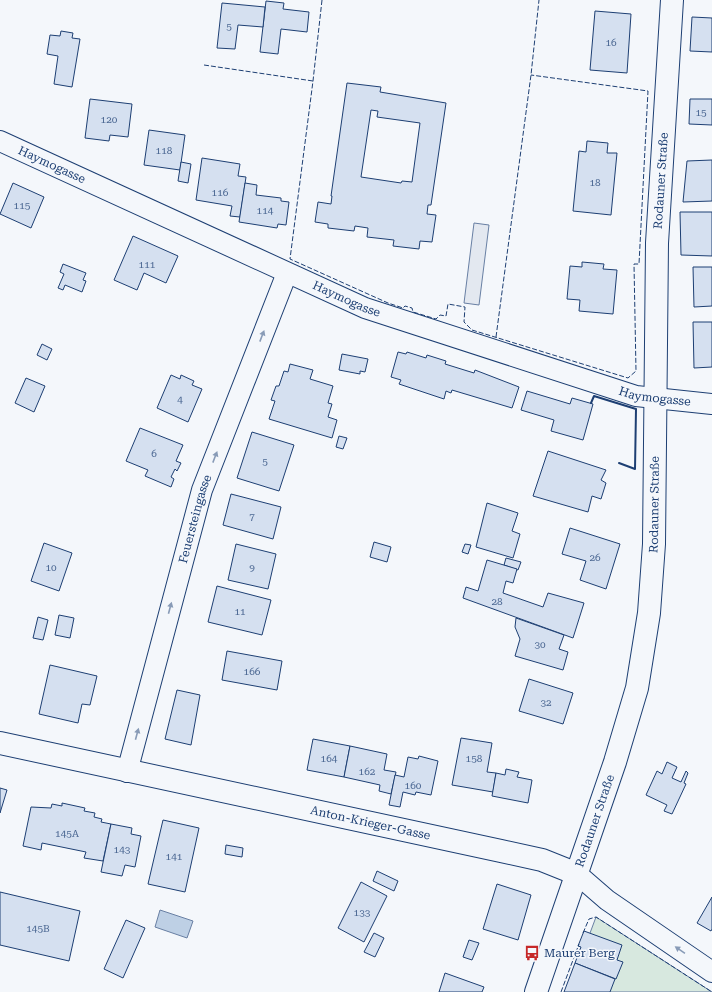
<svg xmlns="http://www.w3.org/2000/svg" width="712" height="992" font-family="'Roboto Serif',serif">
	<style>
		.green { fill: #d7e8df; stroke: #687fa3 }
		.parking { fill: #e3e8f0; stroke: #687fa3 }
		.water { fill: #bed0e5; stroke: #687fa3 }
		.building { fill: #d5e0f0; stroke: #1d3f73; fill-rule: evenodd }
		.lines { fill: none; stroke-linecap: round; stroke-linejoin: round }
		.minor-casing { stroke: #1d3f73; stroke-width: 22 }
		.tertiary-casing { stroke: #1d3f73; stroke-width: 24 }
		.secondary-casing { stroke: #1d3f73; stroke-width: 24 }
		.minor { stroke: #f4f7fb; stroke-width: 20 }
		.tertiary { stroke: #f4f7fb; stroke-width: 22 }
		.secondary { stroke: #f4f7fb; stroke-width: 22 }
		.fence { stroke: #1d3f73; stroke-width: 1; stroke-dasharray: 5 2; stroke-linecap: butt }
		.wall { stroke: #1d3f73; stroke-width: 2 }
		.oneway { fill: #889bb7 }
		.labels { text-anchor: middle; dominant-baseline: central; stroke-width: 3; stroke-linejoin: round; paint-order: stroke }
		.number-label { font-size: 10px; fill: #4b6792 }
		.street-label { font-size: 12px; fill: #1d3f73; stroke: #f4f7fb }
		.poi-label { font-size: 12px; fill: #1d3f73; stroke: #f4f7fb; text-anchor: start }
	</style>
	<rect width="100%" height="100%" fill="#f4f7fb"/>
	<!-- green -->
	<polygon class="green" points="596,917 712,992 568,992"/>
	<!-- parking -->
	<polygon class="parking" points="474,223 489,225 479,305 464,303"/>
	<!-- water -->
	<polygon class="water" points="160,910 193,921 187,938 155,927"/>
	<!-- building -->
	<g class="building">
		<polygon points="266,1 284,3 283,9 309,12 307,32 281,29 278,54 260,52"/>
		<polygon points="222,3 265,7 263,27 238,25 235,49 217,48"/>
		<polygon points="595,11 631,14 627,73 590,70"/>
		<polygon points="692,17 712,18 712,52 690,51"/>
		<polygon points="61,31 73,33 72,38 80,39 72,87 54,84 58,56 47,54 50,35 60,36"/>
		<path d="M347,83l34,4 -1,5 66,11 -15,102h-3l-1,9 9,1 -4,27 -12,-1 -1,8 -26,-3 1,-6 -27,-3 1,-9 -13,-2 -1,5 -26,-3v-4l-13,-2 3,-20 13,2 1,-8h-1zM371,110l7,1 -1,6 43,6 -8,59 -10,-1 -1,2 -40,-6z"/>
		<polygon points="90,99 132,104 128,137 110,135 109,141 85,138"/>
		<polygon points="690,99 712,99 712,125 689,124"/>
		<polygon points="149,130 185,135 180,170 144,165"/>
		<polygon points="587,141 608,143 607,153 617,153 611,215 573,211 579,151 586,152"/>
		<polygon points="202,158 240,164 238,176 246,177 240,217 230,216 232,206 196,200"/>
		<polygon points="712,160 712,201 683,202 687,161"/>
		<polygon points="181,162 191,164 188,183 178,181"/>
		<polygon points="13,183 44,197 31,228 0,214"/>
		<polygon points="245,183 257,185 256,195 281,198 281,201 289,202 286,225 278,224 277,228 239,222"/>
		<polygon points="680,212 712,212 712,256 681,255"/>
		<polygon points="133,236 178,256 166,283 144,273 137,290 114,280"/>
		<polygon points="582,262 604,264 603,269 617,270 613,314 579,311 580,300 567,299 570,266 582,267"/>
		<polygon points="63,264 86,273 83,280 86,281 82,292 65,285 63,290 58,288 64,274 60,272"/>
		<polygon points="693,267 712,267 712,306 694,307"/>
		<polygon points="693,322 712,322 712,367 694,368"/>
		<polygon points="42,344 52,349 47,360 37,355"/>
		<polygon points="398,352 406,354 407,352 426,358 427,355 446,361 445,364 474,373 475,370 519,387 512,408 452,390 451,393 446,391 444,399 399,384 401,380 391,377"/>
		<polygon points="342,354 368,359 365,372 360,371 360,374 339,370"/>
		<polygon points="290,364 313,370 310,379 333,386 328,403 332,404 328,417 337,420 332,438 269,419 275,401 271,400 276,386 279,386 284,371 288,372"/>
		<polygon points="171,375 180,379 181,375 194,381 192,385 202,389 188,422 157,408"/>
		<polygon points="26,378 45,386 34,412 15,403"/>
		<polygon points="527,391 570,404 572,398 593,404 583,440 551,431 554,420 521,410"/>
		<polygon points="140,428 183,445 176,461 181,463 177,471 175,469 171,477 174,479 171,487 145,476 148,470 126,461"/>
		<polygon points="252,432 294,445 279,491 237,478"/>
		<polygon points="339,436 347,438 343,449 336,447"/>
		<polygon points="548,451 606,470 601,480 606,483 601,499 592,496 588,512 533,496"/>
		<polygon points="231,494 281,507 273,539 223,525"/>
		<polygon points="487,503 518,513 512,531 520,534 513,558 476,547"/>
		<polygon points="570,528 620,544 606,589 580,580 586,561 562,554"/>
		<polygon points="374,542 391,547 387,562 370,557"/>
		<polygon points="44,543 72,553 59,591 31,581"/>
		<polygon points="236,544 276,554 268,589 228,580"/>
		<polygon points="465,544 471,545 468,554 462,552"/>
		<polygon points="506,558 521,562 518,570 504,565"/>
		<polygon points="487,560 517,569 513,583 506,581 503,593 543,607 548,593 584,603 573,638 463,598 466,587 478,591"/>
		<polygon points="217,586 271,600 262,635 208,622"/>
		<polygon points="59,615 74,618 70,638 55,635"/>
		<polygon points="38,617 48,620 43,640 33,638"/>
		<polygon points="516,618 564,635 559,649 568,652 563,670 515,656 520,639 515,627"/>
		<polygon points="227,651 282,661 277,690 222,680"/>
		<polygon points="50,665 97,676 90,705 82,704 78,723 39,714"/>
		<polygon points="529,679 573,693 563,724 519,711"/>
		<polygon points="177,690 200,695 191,745 165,739"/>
		<polygon points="461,738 492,743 487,772 496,773 493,792 452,785"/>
		<polygon points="313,739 350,746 344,777 307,770"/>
		<polygon points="350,746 387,754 384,770 396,772 391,794 379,791 380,785 344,777"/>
		<polygon points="419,756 438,761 431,795 416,792 415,795 403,792 400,807 389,805 395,775 404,777 408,757 418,759"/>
		<polygon points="667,762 677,767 672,778 681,782 686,771 688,773 684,783 686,784 672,814 664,811 667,805 646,795 657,771 662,774"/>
		<polygon points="506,769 519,772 517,777 532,780 528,803 492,796 496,773 505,775"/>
		<polygon points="0,788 7,790 0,813"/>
		<polygon points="62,803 85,808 84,811 95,813 94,817 102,819 101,822 111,824 103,861 84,858 86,852 42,843 41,850 23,846 31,807 51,808 52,804 62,806"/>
		<polygon points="163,820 199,828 185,892 148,884"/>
		<polygon points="111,824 132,828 131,834 141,836 135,867 125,865 122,876 101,872"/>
		<polygon points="226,845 243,848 242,857 225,854"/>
		<polygon points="377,871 398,881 394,891 373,881"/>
		<polygon points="361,882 387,896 364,942 338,928"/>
		<polygon points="497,884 531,895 518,940 483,929"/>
		<polygon points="0,892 80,911 69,961 0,945"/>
		<polygon points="712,897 712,929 711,931 697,923"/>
		<polygon points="126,920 145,928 123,978 104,969"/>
		<polygon points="584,931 622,945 617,960 623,962 616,979 575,963 581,947 578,946"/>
		<polygon points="374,933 384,938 375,957 364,952"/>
		<polygon points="469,940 479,943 472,960 463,957"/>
		<polygon points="575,963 615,979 610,992 564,992"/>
		<polygon points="445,973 484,987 482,992 439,992"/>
	</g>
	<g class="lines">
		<defs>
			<g id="minor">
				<path id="s1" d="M0,141l365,167 271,88 76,8"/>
				<path id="s2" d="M127,772l75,-282 85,-217"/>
				<polyline points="577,874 607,900 712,972"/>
			</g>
			<g id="tertiary">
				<path id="s3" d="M0,743l501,108 41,9 35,14"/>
			</g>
			<g id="secondary">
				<path id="s4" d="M536,992l79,-230 22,-74 12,-75 5,-69 3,-301 15,-243"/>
			</g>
		</defs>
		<!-- minor casing -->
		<use href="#minor" class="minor-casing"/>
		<!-- tertiary casing -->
		<use href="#tertiary" class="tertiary-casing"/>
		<!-- secondary casing -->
		<use href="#secondary" class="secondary-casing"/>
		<!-- minor -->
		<use href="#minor" class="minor"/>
		<!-- tertiary -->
		<use href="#tertiary" class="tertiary"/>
		<!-- secondary -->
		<use href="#secondary" class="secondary"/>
		<!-- fence -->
		<g class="fence">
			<polyline points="322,0 313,81 290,259 388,303 403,308 405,306 412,308 413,312 436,319 440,315 446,316 448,304 465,307 464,322 472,330 628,378 636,371 634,264 639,264 648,91 531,75"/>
			<polyline points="204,65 313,81"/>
			<polyline points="496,337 531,75 539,0"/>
			<polyline points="583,933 589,919 596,917 712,992"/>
			<polyline points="561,992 579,944"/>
		</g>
		<!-- wall -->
		<polyline class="wall" points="591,403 594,396 636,409 635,469 619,463"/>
	</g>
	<!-- one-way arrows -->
	<defs><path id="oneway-solid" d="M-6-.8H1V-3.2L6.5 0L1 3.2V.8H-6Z"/></defs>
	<g class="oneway">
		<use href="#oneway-solid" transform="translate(262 336) rotate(-69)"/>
		<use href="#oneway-solid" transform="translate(215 457) rotate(-69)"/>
		<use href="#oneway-solid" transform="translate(170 608) rotate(-75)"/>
		<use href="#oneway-solid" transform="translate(137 734) rotate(-75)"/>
		<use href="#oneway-solid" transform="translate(680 950) rotate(-146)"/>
	</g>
	<!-- icons -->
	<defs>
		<symbol id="bus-bare" viewBox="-9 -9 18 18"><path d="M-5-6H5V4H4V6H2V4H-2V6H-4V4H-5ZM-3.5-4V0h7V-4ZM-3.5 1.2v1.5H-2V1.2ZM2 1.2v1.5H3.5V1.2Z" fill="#c62828" stroke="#f4f7fb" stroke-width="2.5" paint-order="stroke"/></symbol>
	</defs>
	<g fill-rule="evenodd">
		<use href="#bus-bare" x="521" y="942" width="22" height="22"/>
	</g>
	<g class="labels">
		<!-- number labels -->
		<g class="number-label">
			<text x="229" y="26">5</text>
			<text x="611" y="42">16</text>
			<text x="701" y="112">15</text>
			<text x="109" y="119">120</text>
			<text x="164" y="150">118</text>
			<text x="595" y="182">18</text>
			<text x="220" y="192">116</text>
			<text x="22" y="205">115</text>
			<text x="265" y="210">114</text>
			<text x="147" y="264">111</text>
			<text x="180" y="399">4</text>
			<text x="154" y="453">6</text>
			<text x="265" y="461">5</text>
			<text x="252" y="516">7</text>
			<text x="595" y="557">26</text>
			<text x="51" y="567">10</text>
			<text x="252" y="567">9</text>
			<text x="497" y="601">28</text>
			<text x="240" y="611">11</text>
			<text x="540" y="644">30</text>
			<text x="252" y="671">166</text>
			<text x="546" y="702">32</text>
			<text x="329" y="758">164</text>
			<text x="474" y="758">158</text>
			<text x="367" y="771">162</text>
			<text x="413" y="785">160</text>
			<text x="67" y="833">145A</text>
			<text x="122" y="849">143</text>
			<text x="174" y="856">141</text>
			<text x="362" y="912">133</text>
			<text x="38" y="928">145B</text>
		</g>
		<!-- street labels -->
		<g class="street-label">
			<text stroke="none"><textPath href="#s1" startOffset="57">Haymogasse</textPath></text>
			<text stroke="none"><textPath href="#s4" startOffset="829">Rodauner Straße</textPath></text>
			<text stroke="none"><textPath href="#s1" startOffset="381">Haymogasse</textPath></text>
			<text stroke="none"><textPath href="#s1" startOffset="705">Haymogasse</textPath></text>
			<text stroke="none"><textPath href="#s4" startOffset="505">Rodauner Straße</textPath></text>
			<text stroke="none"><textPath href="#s2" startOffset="262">Feuersteingasse</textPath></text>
			<text stroke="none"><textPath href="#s4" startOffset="181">Rodauner Straße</textPath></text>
			<text stroke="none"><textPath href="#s3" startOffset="379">Anton-Krieger-Gasse</textPath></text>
		</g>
		<!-- poi labels -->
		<g class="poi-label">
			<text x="544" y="953">Maurer Berg</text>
		</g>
	</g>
</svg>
